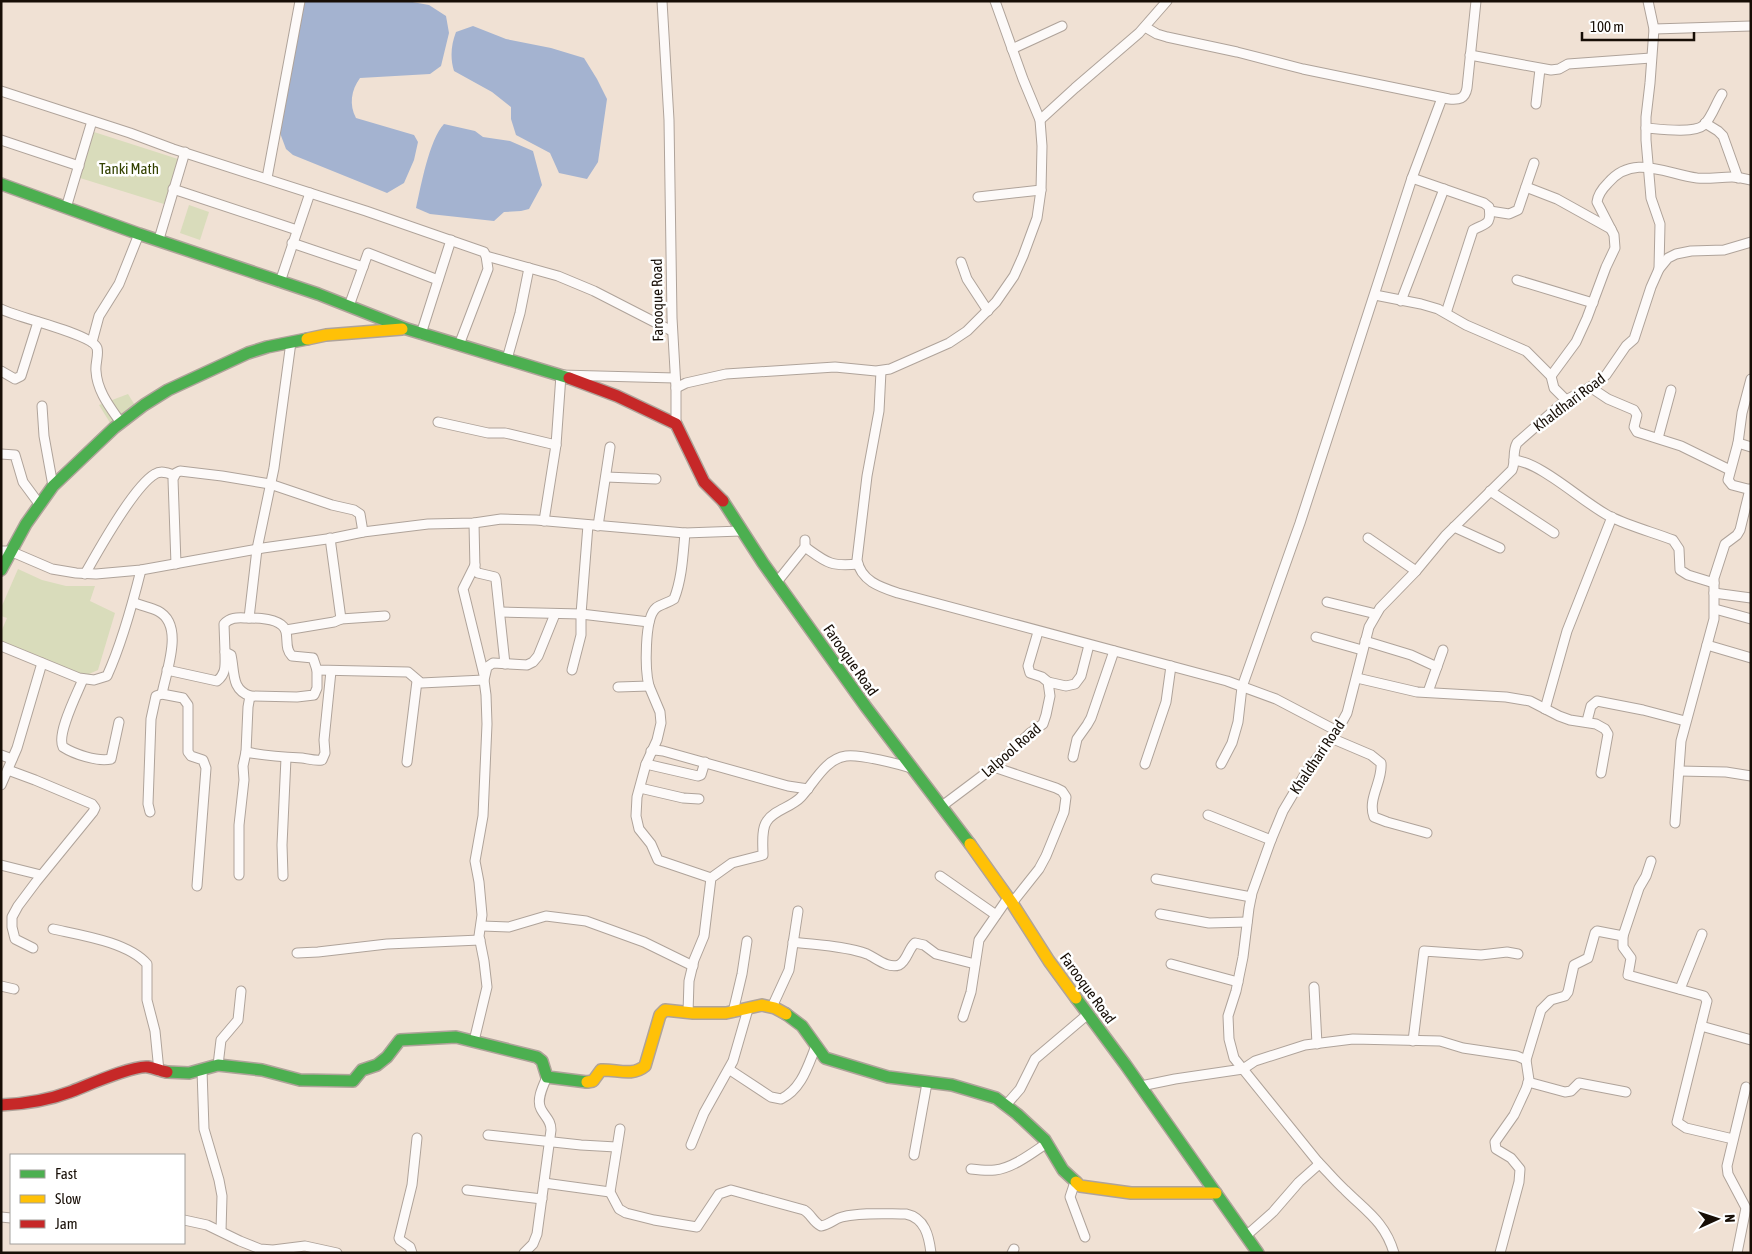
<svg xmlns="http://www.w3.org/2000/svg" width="1752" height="1254" font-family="'Asap Condensed',sans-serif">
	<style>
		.green { fill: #d9dcbb }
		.water { fill: #a4b3d0 }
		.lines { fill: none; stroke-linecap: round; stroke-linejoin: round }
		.street-casing { stroke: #afa39a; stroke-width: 11 }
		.fast-casing { stroke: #afa39a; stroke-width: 14 }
		.slow-casing { stroke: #afa39a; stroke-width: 14 }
		.jam-casing { stroke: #afa39a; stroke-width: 14 }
		.street { stroke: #fdfaf9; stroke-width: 9 }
		.fast { stroke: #4caf50; stroke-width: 11 }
		.slow { stroke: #ffc107; stroke-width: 11 }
		.jam { stroke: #c62828; stroke-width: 11 }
		.labels { text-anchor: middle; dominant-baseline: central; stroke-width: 5; stroke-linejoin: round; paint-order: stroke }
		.park-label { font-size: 15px; fill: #334100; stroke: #fff }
		.street-label { font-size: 15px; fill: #170e06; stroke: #fff }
	</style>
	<rect width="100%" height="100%" fill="#f0e1d4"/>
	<!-- green -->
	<g class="green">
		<polygon points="94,132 178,159 164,204 80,178"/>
		<polygon points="189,205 209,212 200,240 180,233"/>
		<polygon points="128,394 136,407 112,426 99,405"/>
		<polygon points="18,569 42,580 66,586 95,586 90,601 115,613 98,670 80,678 1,645 1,632 7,618 1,616 1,608"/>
	</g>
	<!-- water -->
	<g class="water">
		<path d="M302,1h105l22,4 17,11 3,17 -8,33 -11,8 -70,4c-9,12 -11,27 -4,40l58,17 4,7 -4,18 -10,23 -17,10 -94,-38 -7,-6 -6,-16z"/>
		<path d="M473,26l33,13 45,9 33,10 13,21 10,20 -9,63 -11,17 -28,-6 -9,-20 -34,-18 -5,-16v-12l-19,-15 -38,-21c-4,-13 -3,-26 2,-39z"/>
		<path d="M444,124l31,7 8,6 27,4 23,10 9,34 -13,24 -8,2 -17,1 -10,9 -64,-7 -14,-6c5,-22 13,-68 28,-84z"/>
	</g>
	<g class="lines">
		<defs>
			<g id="street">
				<polyline points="662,1 669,120 672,318 676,388 676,424"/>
				<polyline points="1648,1 1654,29 1650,83 1646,117 1646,140 1651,198 1660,224 1659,269"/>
				<path d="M1145,27l12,7 10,3 70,15 66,17 146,30c10,1 16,0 18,-11l9,-87"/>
				<polyline points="1654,29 1751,26"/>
				<polyline points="1012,49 1062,26"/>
				<polyline points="1470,55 1551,70 1559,69 1568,64 1651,58"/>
				<polyline points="1,91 130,133 173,149 366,211 484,252 486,256 488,269 459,345"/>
				<polyline points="1536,104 1540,69"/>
				<polyline points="1040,120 1075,88 1139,33 1167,1"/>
				<polyline points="1705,123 1718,131 1723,136 1738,178"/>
				<path d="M1646,128c13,1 48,6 58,-3 8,-8 12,-22 18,-31"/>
				<polyline points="1,140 79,166"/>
				<polyline points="267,178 300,1"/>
				<path d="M1412,178l72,25 5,4c3,19 -4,16 -16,23l-27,83"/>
				<polyline points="1526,187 1557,199 1611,229"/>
				<polyline points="173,189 297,230"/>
				<polyline points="978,197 1041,190"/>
				<polyline points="66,208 92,121"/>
				<polyline points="1490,211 1509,214 1518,210 1534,163"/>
				<polyline points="159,239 185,152"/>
				<polyline points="292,243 363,267"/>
				<polyline points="486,256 558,276 594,291 672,331"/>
				<polyline points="961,262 967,279 988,311"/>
				<polyline points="1517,280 1593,303"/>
				<polyline points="280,282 310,193"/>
				<polyline points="1375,295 1421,304 1438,309 1466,325 1526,351 1551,376 1554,388 1566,400"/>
				<polyline points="1401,301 1444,189"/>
				<polyline points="349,306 368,253 438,280"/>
				<path d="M1,309c17,9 92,25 96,39 2,7 -2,16 -1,23 1,20 14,36 25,52"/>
				<polyline points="421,334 451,240"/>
				<polyline points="92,342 99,316 119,284 139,234"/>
				<path d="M291,342l-17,126 -17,81 -8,69c12,0 34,1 37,14 2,9 -1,17 6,24l21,2 4,12 91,2 13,11 63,-3"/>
				<polyline points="507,359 520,313 529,268"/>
				<polyline points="1,371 15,379 21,376 38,322"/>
				<path d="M881,371l-2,40 -12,65 -10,84c4,21 23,27 41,33l329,88 49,18 61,32"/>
				<path d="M1551,376l25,-34 11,-24 19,-51 9,-19 -1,-13 -17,-33c1,-8 5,-13 11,-19 25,-30 58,-9 89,-5 12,1 23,-1 35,-1 6,0 13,2 19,3"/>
				<polyline points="1751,379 1742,413 1738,443 1728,480 1732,485 1751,490"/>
				<polyline points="1590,387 1608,399 1634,410 1637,415 1634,427 1637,432 1681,446 1730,470"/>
				<polyline points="676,388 686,383 726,374 835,367 876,371 890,369 949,343 967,331 996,302 1014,276 1023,256 1037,218 1041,190 1042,146 1040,120 1023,79 995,1"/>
				<polyline points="42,406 44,436 53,486"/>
				<polyline points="438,422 488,433 505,433 556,445"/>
				<polyline points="1658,438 1671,390"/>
				<polyline points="1738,443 1751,447"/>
				<polyline points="1,454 15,455 23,482 40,505"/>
				<path d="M1514,460c28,3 67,41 95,56 20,10 43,16 64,24l6,9 1,21 8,5 26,8"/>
				<polyline points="606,477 656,479"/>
				<polyline points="1490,491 1554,533"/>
				<polyline points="544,521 556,445 561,375 675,378"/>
				<polyline points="474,523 475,570 478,573 495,577 496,580 505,664"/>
				<polyline points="598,526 610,447"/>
				<polyline points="1454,527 1500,548"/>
				<polyline points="1368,538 1416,571"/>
				<path d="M805,547c21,15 25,20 53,17"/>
				<polyline points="1,551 10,551 52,569 76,573 96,574 141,570 263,548 334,538 363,532 428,524 474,523 501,519 536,520 685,533 741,531"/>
				<polyline points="176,564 173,479 176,473 180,471 222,476 270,484 332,505 354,510 360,514 363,532"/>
				<polyline points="475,565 463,589 484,675"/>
				<path d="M85,574c13,-23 49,-88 70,-100 6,-4 13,-1 19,1"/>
				<polyline points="777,582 805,547 805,540"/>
				<polyline points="1714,593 1751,598"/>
				<path d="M133,602c8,4 17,5 25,9 27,14 8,60 4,83"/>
				<polyline points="1327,602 1376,614"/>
				<polyline points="1715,609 1751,619"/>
				<polyline points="500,612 581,614 649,622"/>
				<polyline points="341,619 385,616"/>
				<polyline points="286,630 334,622 341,619 330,538"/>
				<polyline points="1316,637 1362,650"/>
				<polyline points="1365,641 1411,655 1437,667"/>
				<polyline points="1707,645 1751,658"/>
				<path d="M1,646l78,32 15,2 13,-4c15,-33 25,-70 34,-106"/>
				<path d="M167,670l50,11c10,-8 8,-17 8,-29"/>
				<polyline points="572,670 581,635 581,614 588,525"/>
				<polyline points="1357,678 1417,692 1506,697 1530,701 1559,716 1570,720 1596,724 1605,729 1608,734 1601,773"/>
				<path d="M83,679c-5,13 -27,55 -20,68 11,7 34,15 48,12l8,-37"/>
				<polyline points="1048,682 1066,686 1075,684 1081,676 1089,645"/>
				<polyline points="649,686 660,712 661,723 657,740 646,764 637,797 636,816 639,829 651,844 658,860 711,878"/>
				<path d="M618,687l31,-1c-4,-15 -5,-68 7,-78 5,-4 12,-5 18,-9 8,-20 9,-44 11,-66"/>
				<polyline points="1428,692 1443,650"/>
				<polyline points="250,696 297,697 314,695 317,688 317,670"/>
				<polyline points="1545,709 1567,631 1612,517"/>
				<polyline points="1587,721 1591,706 1597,701 1643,710 1685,721"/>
				<path d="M1331,738l40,17 10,8c2,18 -14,36 -7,54l13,5 40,11"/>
				<polyline points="651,751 655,750 663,751 788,786 808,789"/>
				<path d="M246,752c19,4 37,5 56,6 7,1 13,3 20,2l3,-7 -1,-13 7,-69"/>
				<polyline points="1,755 12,759"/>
				<polyline points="1073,757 1077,739 1087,725 1091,718 1114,651"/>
				<polyline points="407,762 417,681"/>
				<polyline points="646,764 698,776 701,775 705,762"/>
				<polyline points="1145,764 1166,702 1171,666"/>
				<polyline points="1221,764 1232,743 1238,722 1242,687 1300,523 1412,178 1442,98"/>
				<polyline points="994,767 1056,788 1062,791 1066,797 1064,812 1046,856 1039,869 1012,903"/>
				<polyline points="8,770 35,780 92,804 95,808 93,812 36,882 18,906 12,917 12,927 15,939 33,948"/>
				<polyline points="1679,771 1726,772 1751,776"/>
				<polyline points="1,785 17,748 42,663"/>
				<polyline points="640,788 683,798 699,799"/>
				<polyline points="942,806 994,767 1030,733 1043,724 1046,715 1050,696 1048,682 1042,677 1030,673 1028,666 1038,632"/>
				<polyline points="150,812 148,804 151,719 156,696 162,694 183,698 188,705 188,752 191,756 203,760 206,768 197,886"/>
				<polyline points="1208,815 1271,840"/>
				<polyline points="1675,823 1681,741 1714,619 1714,578 1725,544 1737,535 1740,530 1750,489"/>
				<polyline points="1,865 41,875"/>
				<path d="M239,875v-50l5,-45 -1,-14 3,-14 2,-45 2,-11c-19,-7 -15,-23 -19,-41l-6,-3 -1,-28c7,-8 16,-6 25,-6"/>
				<polyline points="283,876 282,845 286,758"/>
				<polyline points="940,876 996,915"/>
				<polyline points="1156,879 1251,897"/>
				<polyline points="1160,914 1209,923 1247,922"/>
				<polyline points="482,926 509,927 546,916 586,921 644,942 693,966"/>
				<path d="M53,929c27,6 75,13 94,35v36l8,31 4,40"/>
				<polyline points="1623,936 1623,947 1631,958 1628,975 1704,996 1707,1001 1677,1122 1686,1128 1733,1139"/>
				<path d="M793,942c23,3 53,4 74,12 9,4 21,15 32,11 8,-4 9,-16 16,-22l9,2 12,9 39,10"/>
				<polyline points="297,953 318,952 387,944 480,940"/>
				<polyline points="1171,964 1238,982"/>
				<polyline points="1,986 14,989"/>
				<polyline points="1314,987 1317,1044"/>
				<polyline points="1680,989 1702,934"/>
				<polyline points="772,1007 789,970 798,911"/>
				<polyline points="733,1012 742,974 747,941"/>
				<path d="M688,1013l1,-32 5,-21 10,-24 7,-58 21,-15 31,-8c0,-9 -2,-26 4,-34 7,-11 25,-14 34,-24 13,-14 24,-38 45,-41 14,-2 53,8 68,13"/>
				<polyline points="963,1017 971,992 979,940 1008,898"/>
				<polyline points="1701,1026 1751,1040"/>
				<polyline points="474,1041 487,987 484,961 479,936 482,915 479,882 475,861 483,816 487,724 486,695 484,680 487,667 493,663 527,665 533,662 538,656 555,614"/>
				<polyline points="1413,1041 1424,951 1481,955 1507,952 1518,954"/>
				<polyline points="218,1065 221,1040 238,1020 241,991"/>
				<polyline points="202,1070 204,1129 219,1180 222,1196 221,1231"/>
				<path d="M730,1070l41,27 10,2c21,-10 27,-34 35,-53"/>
				<polyline points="1528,1082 1565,1092 1571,1091 1579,1083 1626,1092"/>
				<polyline points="1141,1086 1175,1079 1243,1069 1255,1061 1305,1045 1353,1039 1440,1041 1463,1048 1517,1056 1526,1060"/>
				<polyline points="1006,1105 1020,1089 1035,1059 1088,1014"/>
				<path d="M620,1129l-10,63 9,17 7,4 28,7 43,7 22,-33 12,-4 73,20c7,4 9,12 17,16 8,-1 13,-7 21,-9 20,-5 44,-3 64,-3 19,4 23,22 25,39"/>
				<polyline points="488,1135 581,1145 616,1147"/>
				<polyline points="691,1145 704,1113 733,1061 748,1009"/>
				<polyline points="914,1155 927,1083"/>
				<path d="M1318,1162c9,9 17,19 27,28 21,21 40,32 49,63"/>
				<path d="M971,1169c8,1 16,2 24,1 18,-2 37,-17 52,-27"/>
				<polyline points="1075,1182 1070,1197 1085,1237"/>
				<polyline points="544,1183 610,1192"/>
				<polyline points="467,1190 542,1199"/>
				<polyline points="1,1217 11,1218"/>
				<polyline points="184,1220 207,1225 240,1241 260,1249 273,1250 305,1246 337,1253"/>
				<path d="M1247,1235l26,-23 26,-30 18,-16 1,-4 -84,-104 -5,-19 -1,-23 8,-25 7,-34 6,-49 3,-15 19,-53 12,-29 22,-37 32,-43 10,-18 22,-86 11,-19 36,-37 29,-35 67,-66c4,-9 0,-18 5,-27l49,-43 30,-16 10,-9 20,-29 8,-7 17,-52 8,-18 9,-11 8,-4 15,-3 33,-1 27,-8"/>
				<polyline points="412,1253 410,1247 400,1240 399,1238 412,1185 417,1138"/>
				<path d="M524,1253l9,-9 4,-10 14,-104c0,-10 -6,-13 -10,-21 -5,-9 2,-23 6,-32"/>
				<polyline points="1012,1253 1014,1249"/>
				<polyline points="1500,1253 1519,1182 1520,1169 1511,1158 1496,1149 1495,1142 1514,1115 1526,1089 1529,1080 1526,1060 1541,1010 1551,1000 1565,996 1568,992 1574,965 1588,958 1595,933 1597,931 1623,936 1639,888 1646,876 1651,861"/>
				<polyline points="1737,1253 1746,1208 1728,1174 1727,1166 1746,1087"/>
			</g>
			<g id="fast">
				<polyline points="1,184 139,234 318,294 407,329 569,378"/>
				<polyline points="723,501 763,563 866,707 970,844"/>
				<polyline points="1,570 26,524 53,486 114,428 144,405 168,390 248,353 267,347 307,339"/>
				<polyline points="1076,998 1125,1064 1258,1253"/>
				<polyline points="786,1014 802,1026 825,1058 888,1077 952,1085 996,1098 1017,1114 1045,1140 1063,1170 1076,1182"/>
				<polyline points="167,1072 189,1073 218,1065 262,1070 300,1080 353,1081 362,1070 377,1065 387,1057 400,1040 456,1037 537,1057 542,1061 547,1077 587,1082"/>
			</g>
			<g id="slow">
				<polyline points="307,339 326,335 402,329"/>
				<polyline points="970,844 1012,903 1049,961 1076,998"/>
				<path d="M587,1082l6,-1 8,-11c15,-1 31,7 44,-4l15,-51 5,-5 28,3h33l36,-8 13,3 11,6"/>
				<polyline points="1076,1182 1080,1186 1131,1193 1216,1193"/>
			</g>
			<g id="jam">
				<polyline points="569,378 617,396 676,424 704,482 723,501"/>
				<path d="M1,1105c22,-1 48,-5 69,-13 16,-6 63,-27 78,-25 7,1 12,4 19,5"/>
			</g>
		</defs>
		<!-- street casing -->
		<use href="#street" class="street-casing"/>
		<!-- fast casing -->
		<use href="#fast" class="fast-casing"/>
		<!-- slow casing -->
		<use href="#slow" class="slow-casing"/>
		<!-- jam casing -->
		<use href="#jam" class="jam-casing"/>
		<!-- street -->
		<use href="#street" class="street"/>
		<!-- fast -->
		<use href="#fast" class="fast"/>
		<!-- slow -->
		<use href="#slow" class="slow"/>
		<!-- jam -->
		<use href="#jam" class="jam"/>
	</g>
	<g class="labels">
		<!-- park labels -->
		<g class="park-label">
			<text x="129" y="168">Tanki Math</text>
		</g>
		<!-- street labels -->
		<g class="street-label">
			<text transform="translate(657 300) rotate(-91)">Farooque Road</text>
			<text transform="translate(1569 402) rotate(-37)">Khaldhari Road</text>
			<text transform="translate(851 660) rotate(55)">Farooque Road</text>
			<text transform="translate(1011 750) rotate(-41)">Lalpool Road</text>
			<text transform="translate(1317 757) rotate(-56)">Khaldhari Road</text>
			<text transform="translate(1088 988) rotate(54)">Farooque Road</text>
		</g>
	</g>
	<!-- border -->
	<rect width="1752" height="1254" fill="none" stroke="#170e06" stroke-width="5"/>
	<!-- legend -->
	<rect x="10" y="1154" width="175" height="90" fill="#ffffff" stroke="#a29f9b"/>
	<rect x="20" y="1170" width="25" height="8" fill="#4caf50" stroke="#a29f9b"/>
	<text x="55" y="1179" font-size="15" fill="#170e06">Fast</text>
	<rect x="20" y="1195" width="25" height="8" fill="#ffc107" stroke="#a29f9b"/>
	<text x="55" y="1204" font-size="15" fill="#170e06">Slow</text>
	<rect x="20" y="1220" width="25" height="8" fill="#c62828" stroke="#a29f9b"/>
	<text x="55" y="1229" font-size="15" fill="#170e06">Jam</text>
	<!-- north arrow -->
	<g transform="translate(1717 1219) rotate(87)" stroke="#ffffff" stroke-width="4" paint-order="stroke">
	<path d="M0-4L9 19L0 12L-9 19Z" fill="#170e06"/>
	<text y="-8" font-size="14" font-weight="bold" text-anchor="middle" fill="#170e06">N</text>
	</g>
	<!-- scale -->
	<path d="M1582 32v8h112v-8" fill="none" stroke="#170e06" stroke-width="2.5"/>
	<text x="1590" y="32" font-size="15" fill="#170e06" stroke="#ffffff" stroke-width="4" paint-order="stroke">100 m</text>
</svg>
